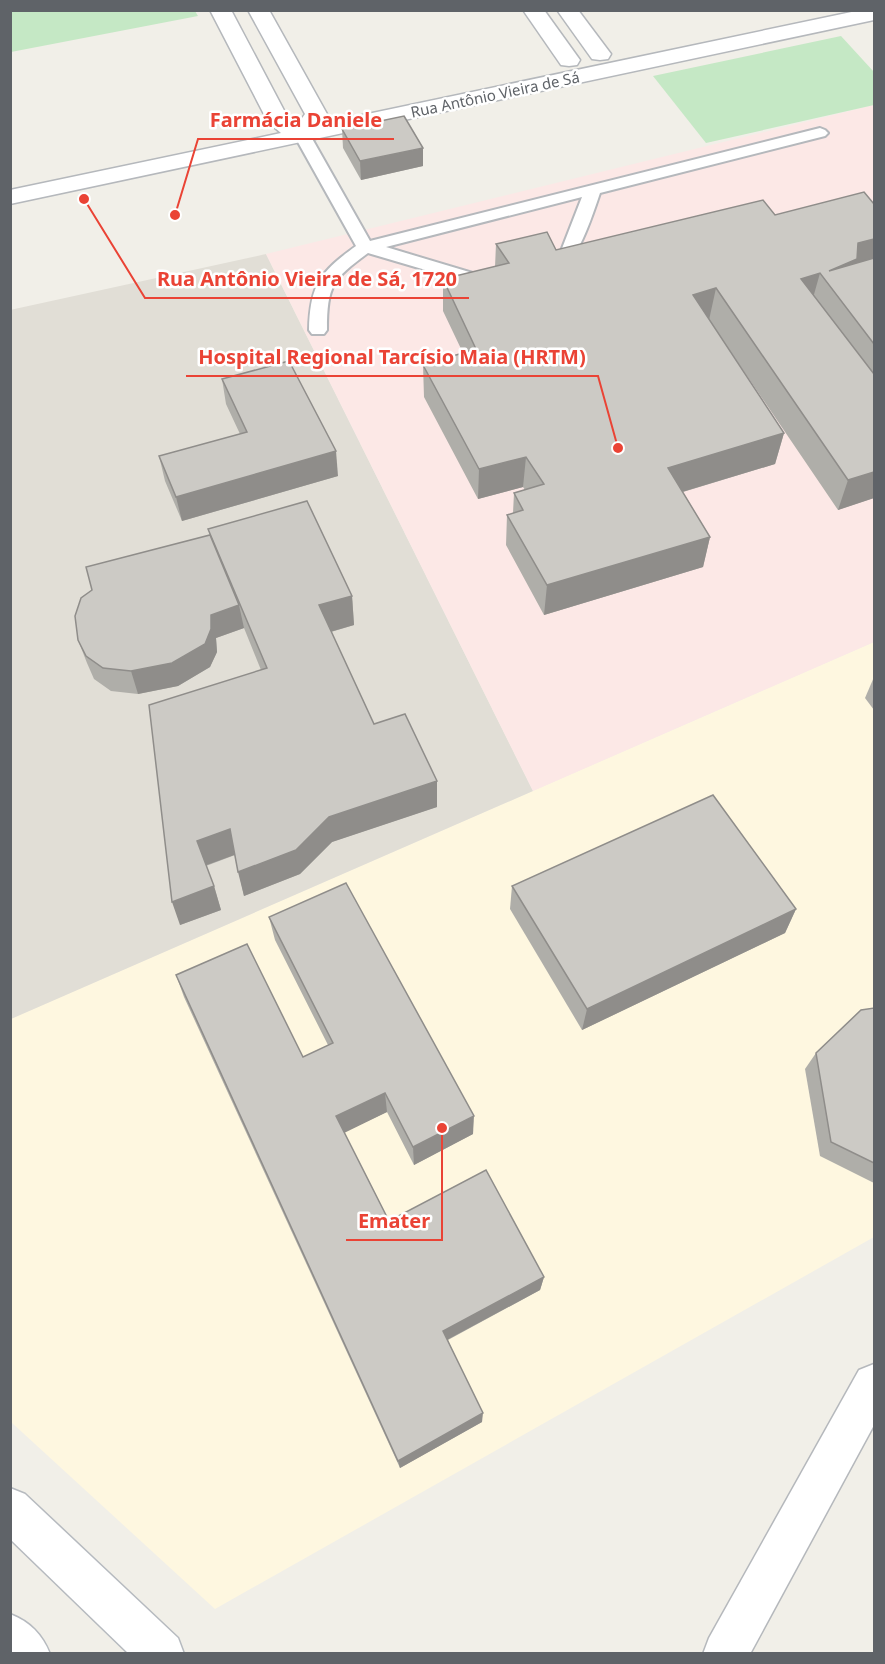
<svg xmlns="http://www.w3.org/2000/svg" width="885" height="1664" font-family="'Noto Sans',sans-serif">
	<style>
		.commercial { fill: #fef7e0 }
		.education { fill: #e1ded6 }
		.medical { fill: #fce8e6 }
		.green { fill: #c5e8c5 }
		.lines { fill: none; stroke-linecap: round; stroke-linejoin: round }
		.lane-casing { stroke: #b5b8bc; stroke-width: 4 }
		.street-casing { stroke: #b5b8bc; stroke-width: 3 }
		.secondary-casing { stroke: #b6babf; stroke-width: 3 }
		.lane { fill: #fff; fill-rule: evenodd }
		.street { fill: #fff; fill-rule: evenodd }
		.secondary { fill: #fff; fill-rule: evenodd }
		.wall { fill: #afaea9 }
		.shaded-wall { fill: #8f8d8a }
		.building { fill: #cccac5; stroke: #8f8d8a; stroke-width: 1.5 }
		.labels { text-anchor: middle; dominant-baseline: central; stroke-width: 5; stroke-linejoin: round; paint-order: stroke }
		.far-street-label { font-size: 15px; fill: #5f6368; stroke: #fff }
		.leader { fill: none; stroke: #ea4335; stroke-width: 2 }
		.callout-dot { fill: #ea4335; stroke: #fff; stroke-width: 2 }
		.callout-label { font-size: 20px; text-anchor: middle; font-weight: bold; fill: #ea4335; stroke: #fff; stroke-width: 5; stroke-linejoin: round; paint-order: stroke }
	</style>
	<rect width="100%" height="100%" fill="#f1efe8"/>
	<!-- commercial -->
	<polygon class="commercial" points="874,642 874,1237 215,1609 11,1422 10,1019"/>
	<!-- education -->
	<polygon class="education" points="266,254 533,791 11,1019 10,310"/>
	<!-- medical -->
	<polygon class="medical" points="874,105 874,642 533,791 266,254"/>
	<!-- green -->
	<g class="green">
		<polygon points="195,11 198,16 11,52 11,11"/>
		<polygon points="841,36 874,72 874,105 706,143 653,76"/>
	</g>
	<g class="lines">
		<defs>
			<path id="lane" d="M820,128l5,2 3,3 -3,3 -225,57c-7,20 -27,88 -54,81l-2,-4 17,-19 21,-54 -196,50 110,33 2,4 -2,4 -6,1 -122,-36c-35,26 -41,32 -41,77l-3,4h-12l-3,-4c1,-45 11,-58 47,-84l-62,-111 3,-3 5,-2 8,5 60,106z"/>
			<g id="street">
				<polygon points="210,10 231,10 288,118 298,124 305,114 248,10 269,10 327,114 320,124 861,10 874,10 874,20 10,204 10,190 281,133 268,122"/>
				<polygon points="523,10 544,10 580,60 577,65 569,66 561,65"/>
				<polygon points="557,10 578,10 611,54 608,59 600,60 592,59"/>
				<polygon points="874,1364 874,1425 750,1654 703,1654 709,1638 859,1370"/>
			</g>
			<g id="secondary">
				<polygon points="10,1488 25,1494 178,1638 184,1654 129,1654 10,1539"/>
				<path d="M10,1614c20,8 32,20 40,40h-40z"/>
			</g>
		</defs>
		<!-- lane casing -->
		<use href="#lane" class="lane-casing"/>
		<!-- street casing -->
		<use href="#street" class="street-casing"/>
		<!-- secondary casing -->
		<use href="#secondary" class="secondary-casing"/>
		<!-- lane -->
		<use href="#lane" class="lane"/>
		<!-- street -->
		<use href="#street" class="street"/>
		<!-- secondary -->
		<use href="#secondary" class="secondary"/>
	</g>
	<!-- wall -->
	<g class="wall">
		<polygon points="342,129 423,166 361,180 343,148"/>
		<polygon points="874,204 874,498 838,510 709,320 784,433 775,464 683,492 710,537 703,567 544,615 506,545 507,515 513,513 514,493 525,490 523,487 478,499 424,397 423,365 463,353 443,311 443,279 495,267 496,244 556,250 775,215"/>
		<polygon points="222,379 338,476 182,521 165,481 159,456 240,434 226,404"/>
		<polygon points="208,529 352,596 354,625 331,632 374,724 437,807 332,842 300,874 244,896 235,855 206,866 214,886 221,910 180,925 261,670 244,628 216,638 217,652 210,667 178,686 138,694 111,691 94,679 87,663 78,640 210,535"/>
		<polygon points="874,677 874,710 865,698"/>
		<polygon points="512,886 796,909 785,933 582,1030 510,909"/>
		<polygon points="269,917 473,1134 414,1165 387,1112 344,1132 389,1221 544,1277 540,1290 448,1340 482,1422 400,1468 184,997 176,975 303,1057 328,1045 275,940"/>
		<polygon points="874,1008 874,1183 820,1156 805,1069 816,1053"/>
	</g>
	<!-- shaded-wall -->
	<g class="shaded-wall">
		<polygon points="423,148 423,166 361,180 360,161"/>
		<polygon points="874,239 874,268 829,271 858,243"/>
		<polygon points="820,273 811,305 801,279"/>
		<polygon points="716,288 709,320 693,295"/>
		<polygon points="784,433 775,464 662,498 668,468"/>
		<polygon points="336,451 338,476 182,521 176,497"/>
		<polygon points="526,457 523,487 478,499 479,469"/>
		<polygon points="874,472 874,498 838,510 848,480"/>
		<polygon points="710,537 703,567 544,615 547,585"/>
		<polygon points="352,596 354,625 323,634 319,605"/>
		<polygon points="239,605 244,628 216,638 217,652 210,667 178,686 138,694 131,671 211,615"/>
		<polygon points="437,781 437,807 332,842 300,874 244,896 238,872 329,817"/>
		<polygon points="230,829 237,854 204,866 197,841"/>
		<polygon points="214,886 221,910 180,925 172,902"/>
		<polygon points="796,909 785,933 582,1030 587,1009"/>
		<polygon points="385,1093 387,1112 340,1135 336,1116"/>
		<polygon points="474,1116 473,1134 414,1165 413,1147"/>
		<polygon points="544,1277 540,1290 443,1342 443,1331"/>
		<polygon points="483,1413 482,1422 400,1468 398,1461"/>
	</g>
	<!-- building -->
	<g class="building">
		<polygon points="404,116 423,148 360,161 342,129"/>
		<polygon points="864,192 874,204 874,239 858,243 857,259 829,271 874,258 874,344 820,273 801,279 874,374 874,472 848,480 716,288 693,295 784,433 668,468 710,537 547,585 507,515 523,510 514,493 544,484 526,457 479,469 423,365 476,349 443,279 509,263 496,244 547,232 556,250 763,200 775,215"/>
		<polygon points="289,361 336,451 176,497 159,456 247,432 222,379"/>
		<polygon points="307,501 352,596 319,605 374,724 405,714 437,781 329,817 296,850 238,872 230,829 197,841 214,886 172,902 149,705 267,668 208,529"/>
		<polygon points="210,535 239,605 211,615 211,629 205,644 172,663 131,671 103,668 86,656 78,640 75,616 81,598 92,590 86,567"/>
		<polygon points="713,795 796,909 587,1009 512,886"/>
		<polygon points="346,883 474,1116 413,1147 385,1093 336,1116 389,1221 486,1170 544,1277 443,1331 483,1413 398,1461 176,975 247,944 303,1057 333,1043 269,917"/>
		<polygon points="874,1008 874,1163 831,1142 816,1053 861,1010"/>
	</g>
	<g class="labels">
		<!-- far-street labels -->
		<g class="far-street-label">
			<text transform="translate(495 94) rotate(-12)">Rua Antônio Vieira de Sá</text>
		</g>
	</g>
	<!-- callouts -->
	<path class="leader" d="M175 215L198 139H394M84 199L145 298H469M618 448L598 376H186M442 1128L442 1240H346"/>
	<g class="callout-dot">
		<circle cx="175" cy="215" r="6"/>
		<circle cx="84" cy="199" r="6"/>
		<circle cx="618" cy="448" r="6"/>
		<circle cx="442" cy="1128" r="6"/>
	</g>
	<g class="callout-label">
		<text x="296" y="127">Farmácia Daniele</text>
		<text x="307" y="286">Rua Antônio Vieira de Sá, 1720</text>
		<text x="392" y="364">Hospital Regional Tarcísio Maia (HRTM)</text>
		<text x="394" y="1228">Emater</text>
	</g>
	<!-- border -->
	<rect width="885" height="1664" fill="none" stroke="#5f6368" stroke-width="24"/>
</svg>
